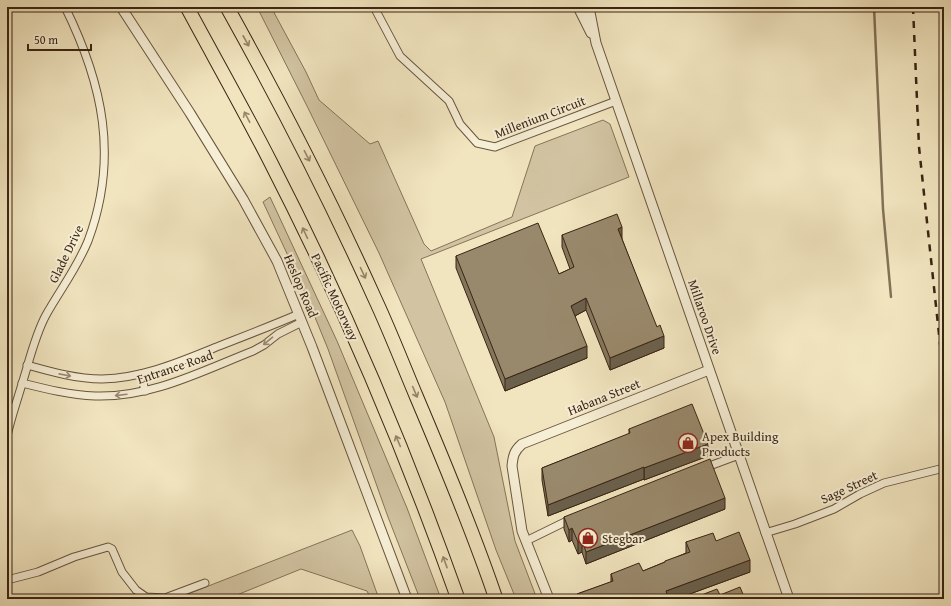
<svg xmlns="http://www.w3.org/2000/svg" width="951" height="606" font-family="'Gentium Book Plus',serif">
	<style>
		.green { fill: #d2c4a2; stroke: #86745a }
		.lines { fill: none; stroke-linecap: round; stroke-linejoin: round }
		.stream { stroke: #837157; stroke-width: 2.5 }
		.minor-casing { stroke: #68553e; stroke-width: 9 }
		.tertiary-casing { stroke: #68553e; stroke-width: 11 }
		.motorway-casing { stroke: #3a2513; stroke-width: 15 }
		.minor { stroke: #f6eed5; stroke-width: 7 }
		.tertiary { stroke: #f6eed5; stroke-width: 9 }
		.motorway { stroke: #f1e5bf; stroke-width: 13 }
		.rail { stroke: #3a2513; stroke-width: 2.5; stroke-dasharray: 7 7; stroke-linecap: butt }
		.wall { fill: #84765d; stroke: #3a2513 }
		.shaded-wall { fill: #6b604c; stroke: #3a2513 }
		.building { fill: #99896c; stroke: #3a2513 }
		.oneway { stroke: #968569 }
		.oneway2 { stroke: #988a74 }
		.labels { text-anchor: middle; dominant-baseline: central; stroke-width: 4; stroke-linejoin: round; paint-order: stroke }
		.street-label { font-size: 13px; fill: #3a2513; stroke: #f6eed5 }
		.poi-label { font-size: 13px; fill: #3a2513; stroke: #f6eed5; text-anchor: start }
	</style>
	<rect width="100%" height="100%" fill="#f1e5bf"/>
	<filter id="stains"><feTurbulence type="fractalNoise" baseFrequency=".005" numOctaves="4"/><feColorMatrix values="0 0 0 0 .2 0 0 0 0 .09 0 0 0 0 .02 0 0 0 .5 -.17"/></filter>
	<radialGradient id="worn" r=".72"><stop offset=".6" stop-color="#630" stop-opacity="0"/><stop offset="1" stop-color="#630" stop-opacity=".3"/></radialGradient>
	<!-- green -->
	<g class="green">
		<polygon points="257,7 271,7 306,72 319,100 370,144 378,141 424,244 431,251 512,217 535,146 603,120 610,124 629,177 421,259 494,437 515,541 537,599 516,599 496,550 445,402 379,253 308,108"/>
		<polygon points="270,197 337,341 407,508 441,599 420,599 388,517 328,349 303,288 263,202"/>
		<polygon points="352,530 360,546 379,599 371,599 367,591 301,569 227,599 175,599"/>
	</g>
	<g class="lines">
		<!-- stream -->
		<polyline class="stream" points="874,7 883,209 891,297"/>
		<defs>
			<g id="minor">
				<polyline points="374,7 400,56 449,101 460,124 477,143 495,147 616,101"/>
				<path d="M27,365c25,7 50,14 75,14 40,-1 75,-16 112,-31 28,-11 57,-22 85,-34"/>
				<polyline points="141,374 145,391"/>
				<path d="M22,383c24,6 48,12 73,13 56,2 107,-25 158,-45l11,-6 14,-11 24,-12"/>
				<path d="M7,436c4,-18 10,-35 15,-52 7,-22 13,-49 24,-69 14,-25 31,-47 42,-74 31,-83 15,-157 -23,-234"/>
				<polyline points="704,468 739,455"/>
				<polyline points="765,533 795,524 834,509 860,494 884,483 944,468"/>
				<polyline points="526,541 571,519"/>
				<polyline points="7,580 38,572 74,557 108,547 112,549 122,572 136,590 146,597 165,598 205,583"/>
			</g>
			<g id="tertiary">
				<polyline points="121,7 190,113 243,199 277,261 312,347 407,599"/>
				<polyline points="578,7 591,33"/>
				<polyline points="589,7 596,43 789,599"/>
				<path d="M549,599l-27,-68 -10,-65c1,-10 2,-15 10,-22l187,-74"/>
			</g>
			<g id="motorway">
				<path d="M187,7c28,52 57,103 84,156 72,140 134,287 187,436"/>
				<path d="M227,7c53,95 103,192 148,292 15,32 28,66 42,99 28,66 56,133 79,201"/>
			</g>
		</defs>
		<!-- minor casing -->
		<use href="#minor" class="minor-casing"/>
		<!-- tertiary casing -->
		<use href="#tertiary" class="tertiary-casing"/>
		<!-- motorway casing -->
		<use href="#motorway" class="motorway-casing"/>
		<!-- minor -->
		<use href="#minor" class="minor"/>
		<!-- tertiary -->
		<use href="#tertiary" class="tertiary"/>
		<!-- motorway -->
		<use href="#motorway" class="motorway"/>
		<!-- rail -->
		<polyline class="rail" points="913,7 919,147 944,381"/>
	</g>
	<!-- wall -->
	<g class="wall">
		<polygon points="562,235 622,239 664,348 610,370 586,310 575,316 587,358 505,391 456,268 456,256 559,274 570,269 562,247"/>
		<polygon points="629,429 708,456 644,480 644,479 548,516 542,480 542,468 629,434"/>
		<polygon points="725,509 586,564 582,552 578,554 572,540 569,542 564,529 564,517"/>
		<polygon points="716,541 750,572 676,599 577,599 577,594 611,582 611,574 643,571 665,562 686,553 686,542"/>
	</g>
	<!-- shaded-wall -->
	<g class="shaded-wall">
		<polygon points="622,227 622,239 618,229"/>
		<polygon points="586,298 586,310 571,318 571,306"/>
		<polygon points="664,336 664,348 610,370 610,358"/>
		<polygon points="587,346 587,358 505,391 505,379"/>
		<polygon points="708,444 708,456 644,480 644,468"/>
		<polygon points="644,467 644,479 548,516 548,505"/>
		<polygon points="725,498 725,509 586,564 586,552"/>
		<polygon points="572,528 572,540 569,542 569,530"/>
		<polygon points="582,540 582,552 578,554 578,542"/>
		<polygon points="750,560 750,572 676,599 652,599 666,591"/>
	</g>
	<!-- building -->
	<g class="building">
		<polygon points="617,214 622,227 618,229 657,327 660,325 664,336 610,358 586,298 571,306 587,346 505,379 456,256 538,223 559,274 574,267 562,235"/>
		<polygon points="692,404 708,444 644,468 644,467 548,505 542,468 630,433 629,429"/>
		<polygon points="710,459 725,498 586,552 582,540 578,542 572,528 569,530 564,517"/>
		<polygon points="739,532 750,560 666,591 667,594 652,599 579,599 577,594 613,581 611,574 639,563 643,571 665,562 665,561 690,552 686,542 713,533 716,541"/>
		<polygon points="740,587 745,599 691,599 717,589 720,595"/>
	</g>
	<!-- one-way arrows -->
	<defs><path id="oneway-shaft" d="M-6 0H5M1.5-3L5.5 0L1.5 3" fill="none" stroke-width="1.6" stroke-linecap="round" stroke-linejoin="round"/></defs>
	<g class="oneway">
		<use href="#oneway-shaft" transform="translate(246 41) rotate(61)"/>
		<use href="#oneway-shaft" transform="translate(247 117) rotate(-118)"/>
		<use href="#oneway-shaft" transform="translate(307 156) rotate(63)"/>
		<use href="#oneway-shaft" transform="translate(305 233) rotate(-115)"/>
		<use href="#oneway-shaft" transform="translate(363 273) rotate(65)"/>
		<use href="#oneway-shaft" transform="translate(415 392) rotate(67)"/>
		<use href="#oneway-shaft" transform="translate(398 441) rotate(-113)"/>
		<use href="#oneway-shaft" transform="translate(445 562) rotate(-110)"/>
	</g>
	<g class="oneway2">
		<use href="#oneway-shaft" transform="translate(268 341) rotate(140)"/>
		<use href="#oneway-shaft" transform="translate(65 375) rotate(11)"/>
		<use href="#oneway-shaft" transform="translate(121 395) rotate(173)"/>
	</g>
	<!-- icons -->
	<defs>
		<symbol id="shop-ring" viewBox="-11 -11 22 22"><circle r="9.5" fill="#f6eed5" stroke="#8f2418" stroke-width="1.5"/><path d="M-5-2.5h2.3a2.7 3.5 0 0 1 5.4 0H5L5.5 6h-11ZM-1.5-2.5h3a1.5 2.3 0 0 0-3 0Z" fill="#8f2418"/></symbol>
	</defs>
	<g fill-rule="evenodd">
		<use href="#shop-ring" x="677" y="432" width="22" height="22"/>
		<use href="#shop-ring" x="577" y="527" width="22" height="22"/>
	</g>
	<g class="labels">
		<!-- street labels -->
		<g class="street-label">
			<text transform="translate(540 117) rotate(-21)">Millenium Circuit</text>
			<text transform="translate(66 254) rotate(-64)">Glade Drive</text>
			<text transform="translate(301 286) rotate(67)">Heslop Road</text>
			<text transform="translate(335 297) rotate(65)">Pacific Motorway</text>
			<text transform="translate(705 317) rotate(71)">Millaroo Drive</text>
			<text transform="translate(175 367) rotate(-19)">Entrance Road</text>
			<text transform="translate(604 397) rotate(-22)">Habana Street</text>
			<text transform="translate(849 487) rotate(-25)">Sage Street</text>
		</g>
		<!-- poi labels -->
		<g class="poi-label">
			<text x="702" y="436">Apex Building<tspan x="702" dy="15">Products</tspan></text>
			<text x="602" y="538">Stegbar</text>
		</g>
	</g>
	<!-- margin -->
	<rect width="951" height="606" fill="none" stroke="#f1e5bf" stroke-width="24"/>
	<rect x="8" y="8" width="935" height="590" fill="none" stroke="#3a2513" stroke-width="2"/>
	<rect x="12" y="12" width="927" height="582" fill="none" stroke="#3a2513"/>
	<!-- scale -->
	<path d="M28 44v6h63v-6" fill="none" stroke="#3a2513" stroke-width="2"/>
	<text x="34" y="44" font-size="12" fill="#3a2513" stroke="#f6eed5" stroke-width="3" paint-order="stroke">50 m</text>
	<rect width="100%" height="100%" filter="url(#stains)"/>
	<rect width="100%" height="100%" fill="url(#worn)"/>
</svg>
